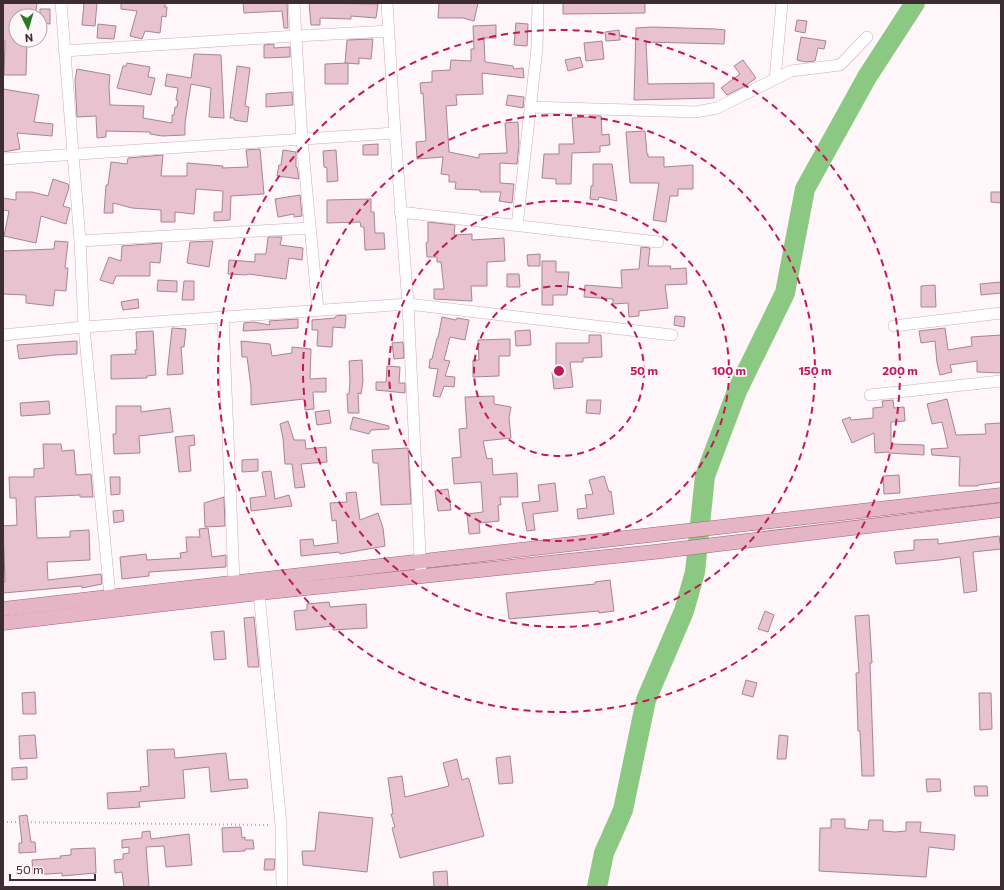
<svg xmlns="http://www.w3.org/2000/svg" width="1004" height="890" font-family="Commissioner,sans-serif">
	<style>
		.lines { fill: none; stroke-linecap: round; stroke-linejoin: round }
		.river { stroke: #8bc881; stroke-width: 20 }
		.building { fill: #e8c2ce; stroke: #a88590 }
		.minor-casing { stroke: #d0abb7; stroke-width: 12 }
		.major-casing { stroke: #9f6479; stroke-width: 15 }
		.path { stroke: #b6abae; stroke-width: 2; stroke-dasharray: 1 3; stroke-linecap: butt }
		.minor { stroke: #fff; stroke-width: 11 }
		.major { stroke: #e5b4c5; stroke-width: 14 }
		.ring { fill: none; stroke: #c2185b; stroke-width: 2; stroke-dasharray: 7 5 }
		.centre { fill: #c2185b; stroke: #fef6f8; stroke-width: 2 }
		.ring-label { font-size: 12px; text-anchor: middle; font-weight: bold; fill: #c2185b; stroke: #fef6f8; stroke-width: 3.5; stroke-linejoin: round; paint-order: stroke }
	</style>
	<rect width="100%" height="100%" fill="#fef6f8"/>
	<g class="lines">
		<!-- river -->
		<polyline class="river" points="597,887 604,853 623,810 646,700 684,611 695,572 705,476 737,391 785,293 805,189 867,77 915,3"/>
	</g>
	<!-- building -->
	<g class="building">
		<polygon points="3,3 37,3 35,16 14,16 16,40 27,40 26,75 4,75 5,41 3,41"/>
		<polygon points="84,3 97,3 95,26 82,25"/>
		<polygon points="121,3 166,3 164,7 167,7 166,17 162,16 160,33 145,31 142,39 130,36 137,11 121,9"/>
		<polygon points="243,3 287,3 288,28 284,28 282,11 244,13"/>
		<polygon points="309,3 378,4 376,18 351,16 351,19 320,18 320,25 311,25"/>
		<polygon points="439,3 478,3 474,21 463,18 438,18"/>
		<polygon points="563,3 645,3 645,13 563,14"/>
		<polygon points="40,9 50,9 50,24 40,23"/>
		<polygon points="797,20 807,21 805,33 795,31"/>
		<polygon points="516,23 528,24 527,46 514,45"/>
		<polygon points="98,24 116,26 114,39 97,38"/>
		<polygon points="496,25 496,38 484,38 485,62 513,66 514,69 523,68 524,78 482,73 483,94 456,95 457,105 446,106 449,152 479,158 479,154 507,153 505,123 518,122 519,144 517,164 500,163 500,183 514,184 512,203 499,201 501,192 480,192 480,190 455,189 456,182 449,182 449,175 441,174 443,157 417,159 416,142 426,141 423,93 421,94 420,83 432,82 432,71 450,70 451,60 471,61 471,49 474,49 473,26"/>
		<polygon points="652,27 715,29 725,30 724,44 646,42 648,84 714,83 714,98 634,100 636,28"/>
		<polygon points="619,30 620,40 606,41 605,32"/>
		<polygon points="801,37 826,41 824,49 818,48 815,61 806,62 797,60"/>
		<polygon points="373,39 371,59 359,58 359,64 345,63 347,40"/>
		<polygon points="602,41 604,59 586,61 584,43"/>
		<polygon points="274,44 274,48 290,47 290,57 264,58 264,45"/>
		<polygon points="194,54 221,55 224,118 209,117 211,88 191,84 185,123 185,135 162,136 150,134 150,132 106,131 106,137 97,138 96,116 77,117 75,80 77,69 110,75 109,86 110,105 144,106 143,118 172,123 172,115 174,115 175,107 177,107 178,101 176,100 178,88 165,86 167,74 191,78"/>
		<polygon points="580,57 583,67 568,71 565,60"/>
		<polygon points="743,60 756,78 745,86 727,95 721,88 740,74 734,66"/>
		<polygon points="127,63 150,67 148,77 155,78 151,95 117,88 123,66 126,66"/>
		<polygon points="348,63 348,84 325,84 325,64"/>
		<polygon points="237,66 250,68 245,106 249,107 247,122 234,120 234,118 230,118"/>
		<polygon points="3,89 39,95 34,122 53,124 52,136 17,133 20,149 3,152"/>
		<polygon points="292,92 293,105 266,107 266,94"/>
		<polygon points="508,95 524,97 523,108 506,105"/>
		<polygon points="589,116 601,116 602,135 609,134 610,145 600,146 600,152 572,153 571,184 556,184 556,179 542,178 544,154 559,154 559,144 574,144 572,118 589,117"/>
		<polygon points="645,131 647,154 648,154 648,157 664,157 664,167 693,165 693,189 678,189 678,196 670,196 666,222 653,220 659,183 630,183 626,132"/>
		<polygon points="378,144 378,155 363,155 363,145"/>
		<polygon points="260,149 264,194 231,196 230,220 214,221 214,212 222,212 223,191 196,189 194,214 175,212 175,222 161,222 161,210 132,208 113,203 113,213 104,213 106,185 108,185 111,162 127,164 128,158 163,155 161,176 187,176 187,163 223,166 222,168 248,167 246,150"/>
		<polygon points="283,150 296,152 296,167 297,167 299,179 277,176 279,165 281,165"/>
		<polygon points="336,150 338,181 327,182 327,168 324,167 323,151"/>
		<polygon points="593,164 612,164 617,201 599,197 598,200 590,199 591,186 593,186"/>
		<polygon points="53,179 68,184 69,188 63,206 70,208 66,224 41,216 36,243 4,236 9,211 3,210 3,198 16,200 16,192 32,192 48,196"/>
		<polygon points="991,192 1001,192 1001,203 991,202"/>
		<polygon points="300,195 302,216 294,217 294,214 278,217 275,199"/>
		<polygon points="371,199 371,212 374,212 375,233 384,233 385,249 365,250 364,227 361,227 360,222 327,223 327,200"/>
		<polygon points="428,222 455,225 454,235 472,234 472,240 504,238 505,261 487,262 487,286 471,286 472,301 434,299 434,289 444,289 441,262 437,262 437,257 427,257 426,243 428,242"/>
		<polygon points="268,237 282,237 280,245 303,248 302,260 289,258 286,279 248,274 247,275 228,274 229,260 255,262 255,254 266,254"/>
		<polygon points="55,241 68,242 65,268 68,268 66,291 55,290 53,306 26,303 26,295 3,294 3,251 54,249"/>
		<polygon points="213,241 209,267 187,263 190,242"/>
		<polygon points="162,243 160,263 150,262 150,276 116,276 113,284 100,280 109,257 121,261 122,246"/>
		<polygon points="641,247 650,248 648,266 671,266 670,269 686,268 687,284 665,285 668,308 639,311 639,316 629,317 628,303 613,304 613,299 584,297 585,285 622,288 621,270 639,269"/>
		<polygon points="540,254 540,266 528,266 527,255"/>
		<polygon points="542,261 556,261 556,272 569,272 567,295 553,295 553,305 542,305"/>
		<polygon points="507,274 519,274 520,287 507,287"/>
		<polygon points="158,280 177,281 177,292 157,291"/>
		<polygon points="184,281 194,281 194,300 182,300"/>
		<polygon points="1001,282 1001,293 981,295 980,284"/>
		<polygon points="935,285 936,307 921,307 921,286"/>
		<polygon points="138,299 139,308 123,310 121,302"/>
		<polygon points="345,315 346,316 345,328 333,327 332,347 317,346 318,330 312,330 312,320 335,318 336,316"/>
		<polygon points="675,316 685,317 684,327 674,325"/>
		<polygon points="442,317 456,320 457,318 469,320 465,340 450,337 444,360 450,361 445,376 455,377 454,387 444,386 440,397 433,396 438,369 429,368 430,359 432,359 437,338 438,338"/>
		<polygon points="298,319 298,328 243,331 244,323 253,322 270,325 269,321"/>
		<polygon points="172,328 186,329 184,347 181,347 183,374 167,375"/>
		<polygon points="945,328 948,350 972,346 971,337 1001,335 1001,373 977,372 977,361 950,365 952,372 940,375 937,363 935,341 921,343 919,331"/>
		<polygon points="530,330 531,345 516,346 515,331"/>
		<polygon points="153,331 156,375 147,376 147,378 111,379 111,355 136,354 135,350 137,350 136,332"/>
		<polygon points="589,335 601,335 602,357 583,358 583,362 570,362 573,387 554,389 552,372 556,372 556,343 589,343"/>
		<polygon points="510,339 510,356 499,356 499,376 473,377 473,360 479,360 478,340"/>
		<polygon points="77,341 77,354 55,355 19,359 17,345"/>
		<polygon points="241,341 270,344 272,356 292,353 292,347 311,349 310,379 326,378 326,392 313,392 314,409 305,410 304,399 251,405 251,387 247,357 242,357"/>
		<polygon points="403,342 404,358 394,359 392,343"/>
		<polygon points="362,360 363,381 361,394 358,393 359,413 348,413 347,394 349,394 350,381 349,361"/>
		<polygon points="387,366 400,367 399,383 405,383 405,393 376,390 376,382 386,382"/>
		<polygon points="494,396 494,404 511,407 509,418 511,438 483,441 487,459 492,458 493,475 517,473 518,497 500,497 501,505 498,505 499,521 479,523 480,533 469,534 467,514 483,512 481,482 454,484 452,458 461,457 459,429 467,428 465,397"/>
		<polygon points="947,399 956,435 986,434 985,424 1001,423 1001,482 978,485 978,486 959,486 960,457 932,455 931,449 948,448 942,422 932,424 927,404"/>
		<polygon points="587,400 601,400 600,414 586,413"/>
		<polygon points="893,400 894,408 904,407 905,421 891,422 891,444 924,445 924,455 889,453 889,452 875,453 874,433 852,443 842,420 850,417 851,420 873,418 873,408 883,407 882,401"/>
		<polygon points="49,401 50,414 21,416 20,403"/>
		<polygon points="116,406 141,406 141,412 170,408 173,432 139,436 140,453 114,454 113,434 116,434"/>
		<polygon points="329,410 331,423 317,425 315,412"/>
		<polygon points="353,417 389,426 389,429 371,430 369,434 350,429"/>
		<polygon points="288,421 294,440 305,440 306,449 326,447 327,462 301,464 305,487 295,488 292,464 285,464 283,438 280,424"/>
		<polygon points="194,435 195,445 189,446 191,471 179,472 175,437"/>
		<polygon points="43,444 61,444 62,451 74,450 76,475 91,474 93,497 80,497 80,495 35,497 37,538 70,537 70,531 89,530 90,560 47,562 48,580 101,574 102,584 82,588 82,586 3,593 3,582 5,582 3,526 17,525 16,498 10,498 9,477 34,477 34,469 44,468"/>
		<polygon points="408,448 411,504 381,505 378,463 373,463 372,450"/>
		<polygon points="258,459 258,471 242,472 242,460"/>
		<polygon points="271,471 275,499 289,495 292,506 251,511 250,498 266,496 262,472"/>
		<polygon points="899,475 900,493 884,494 883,476"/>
		<polygon points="604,476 609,492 611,491 614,514 578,519 577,509 587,508 585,495 593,494 589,480"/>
		<polygon points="110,477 120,477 120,494 111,495"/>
		<polygon points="555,483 558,511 533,514 535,530 527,531 522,503 540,501 538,485"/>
		<polygon points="448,489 451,510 438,511 435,491"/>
		<polygon points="356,492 360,520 378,513 383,528 385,546 340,554 339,552 301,556 300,540 313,539 314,546 338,543 336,520 332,521 330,503 347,502 346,493"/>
		<polygon points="224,497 225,526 205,527 204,503"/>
		<polygon points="123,510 124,521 114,523 113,511"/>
		<polygon points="208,528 212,557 226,555 226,567 149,572 149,576 122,579 120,557 146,554 147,560 181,558 180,553 187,552 186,537 200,537 199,529"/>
		<polygon points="999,536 1001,549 973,552 977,591 964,593 960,557 939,560 896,564 894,552 914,550 914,540 938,539 938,544"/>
		<polygon points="610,580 614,611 599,613 599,611 509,619 506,593 595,584 595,582"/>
		<polygon points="329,602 330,607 366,604 367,628 333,630 333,626 296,630 294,611 307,610 307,604"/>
		<polygon points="765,611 774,615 768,632 758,629"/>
		<polygon points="869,615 872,663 870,663 874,776 862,776 860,731 858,731 856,673 859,673 855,616"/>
		<polygon points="254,617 259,667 248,667 244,618"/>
		<polygon points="224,631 226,659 214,660 211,632"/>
		<polygon points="746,680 757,683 753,697 742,694"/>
		<polygon points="35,692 36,714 23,714 22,693"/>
		<polygon points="979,693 991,693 992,729 980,730"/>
		<polygon points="35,735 37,758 20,759 19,736"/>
		<polygon points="779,735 788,736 786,759 777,759"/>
		<polygon points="174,749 175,758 226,753 229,780 247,779 248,788 211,792 209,767 183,770 185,798 139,802 140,807 108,809 107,793 141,791 140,787 149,786 147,750"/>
		<polygon points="510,756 513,783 499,784 496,758"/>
		<polygon points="457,759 462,780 468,778 469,779 484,836 400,858 392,828 395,827 391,814 393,814 388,778 402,776 405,797 449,786 443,763"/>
		<polygon points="27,767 27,779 12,780 12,768"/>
		<polygon points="926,779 940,779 941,791 927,792"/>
		<polygon points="974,786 987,786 988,796 975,796"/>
		<polygon points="319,812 373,818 367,872 303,865 302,851 315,851"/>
		<polygon points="27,815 31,842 35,842 36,852 19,853 19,843 22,843 19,816"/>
		<polygon points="831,819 845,819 845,828 868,830 869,820 883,820 883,831 895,832 906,831 906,822 921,822 920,832 955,835 954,850 929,847 926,877 819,871 820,828 831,828"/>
		<polygon points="241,827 242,838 245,837 245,840 253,840 254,849 245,849 245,851 223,852 222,828"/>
		<polygon points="150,831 151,839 189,834 192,865 166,867 164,846 146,847 149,887 124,887 122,872 115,873 114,860 123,859 123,854 129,853 129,847 122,848 122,840 142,838 142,832"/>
		<polygon points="95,848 96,873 62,876 62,873 33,875 32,860 61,858 60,856 71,855 71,849"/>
		<polygon points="265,859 275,859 274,870 264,870"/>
		<polygon points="447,871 448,887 434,887 433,872"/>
	</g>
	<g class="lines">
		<defs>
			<g id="minor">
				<polyline points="61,3 80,241 84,327 110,596"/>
				<polyline points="294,3 302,140 318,310"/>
				<polyline points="387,3 395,133 408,304 421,576"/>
				<polyline points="64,51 296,36 389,31"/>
				<polyline points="775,79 782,3"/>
				<polyline points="530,107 696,112 717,108 791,71 840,65 867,37"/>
				<polyline points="3,159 395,133"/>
				<polyline points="400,212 658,242"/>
				<polyline points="517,226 537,48 538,3"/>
				<polyline points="80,241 310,228"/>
				<polyline points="223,317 234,581"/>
				<polyline points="894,326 1001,313"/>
				<polyline points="3,335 84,327 408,304 672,335"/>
				<polyline points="870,395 1001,381"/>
				<polyline points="259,593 281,825 282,887"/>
			</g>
			<g id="major">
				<path d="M3,609c332,-40 665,-76 998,-114"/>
				<polyline points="3,623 259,593 654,552 1001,510"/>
			</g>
		</defs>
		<!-- minor casing -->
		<use href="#minor" class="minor-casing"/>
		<!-- major casing -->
		<use href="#major" class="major-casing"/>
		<!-- path -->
		<polyline class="path" points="3,822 270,825"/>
		<!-- minor -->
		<use href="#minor" class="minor"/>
		<!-- major -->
		<use href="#major" class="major"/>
	</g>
	<!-- distance rings -->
	<g class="ring">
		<circle cx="559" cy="371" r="85"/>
		<circle cx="559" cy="371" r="170"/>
		<circle cx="559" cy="371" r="256"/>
		<circle cx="559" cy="371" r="341"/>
	</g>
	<circle cx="559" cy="371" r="6" class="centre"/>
	<g class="ring-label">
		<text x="644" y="375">50 m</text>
		<text x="729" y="375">100 m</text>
		<text x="815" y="375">150 m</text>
		<text x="900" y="375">200 m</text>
	</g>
	<!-- border -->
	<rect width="1004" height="890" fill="none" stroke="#3c2d32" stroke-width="8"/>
	<!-- north arrow -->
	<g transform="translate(28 28) rotate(175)"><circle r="19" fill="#fef6f8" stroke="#b0a6a9"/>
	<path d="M0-3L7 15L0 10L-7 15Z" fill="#2c7920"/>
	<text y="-6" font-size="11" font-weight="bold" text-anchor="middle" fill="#3c2d32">N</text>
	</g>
	<!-- scale -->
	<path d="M10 874v6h85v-6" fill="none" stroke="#3c2d32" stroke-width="2"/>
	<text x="16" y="874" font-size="12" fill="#3c2d32" stroke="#fef6f8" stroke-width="3" paint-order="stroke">50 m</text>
</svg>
